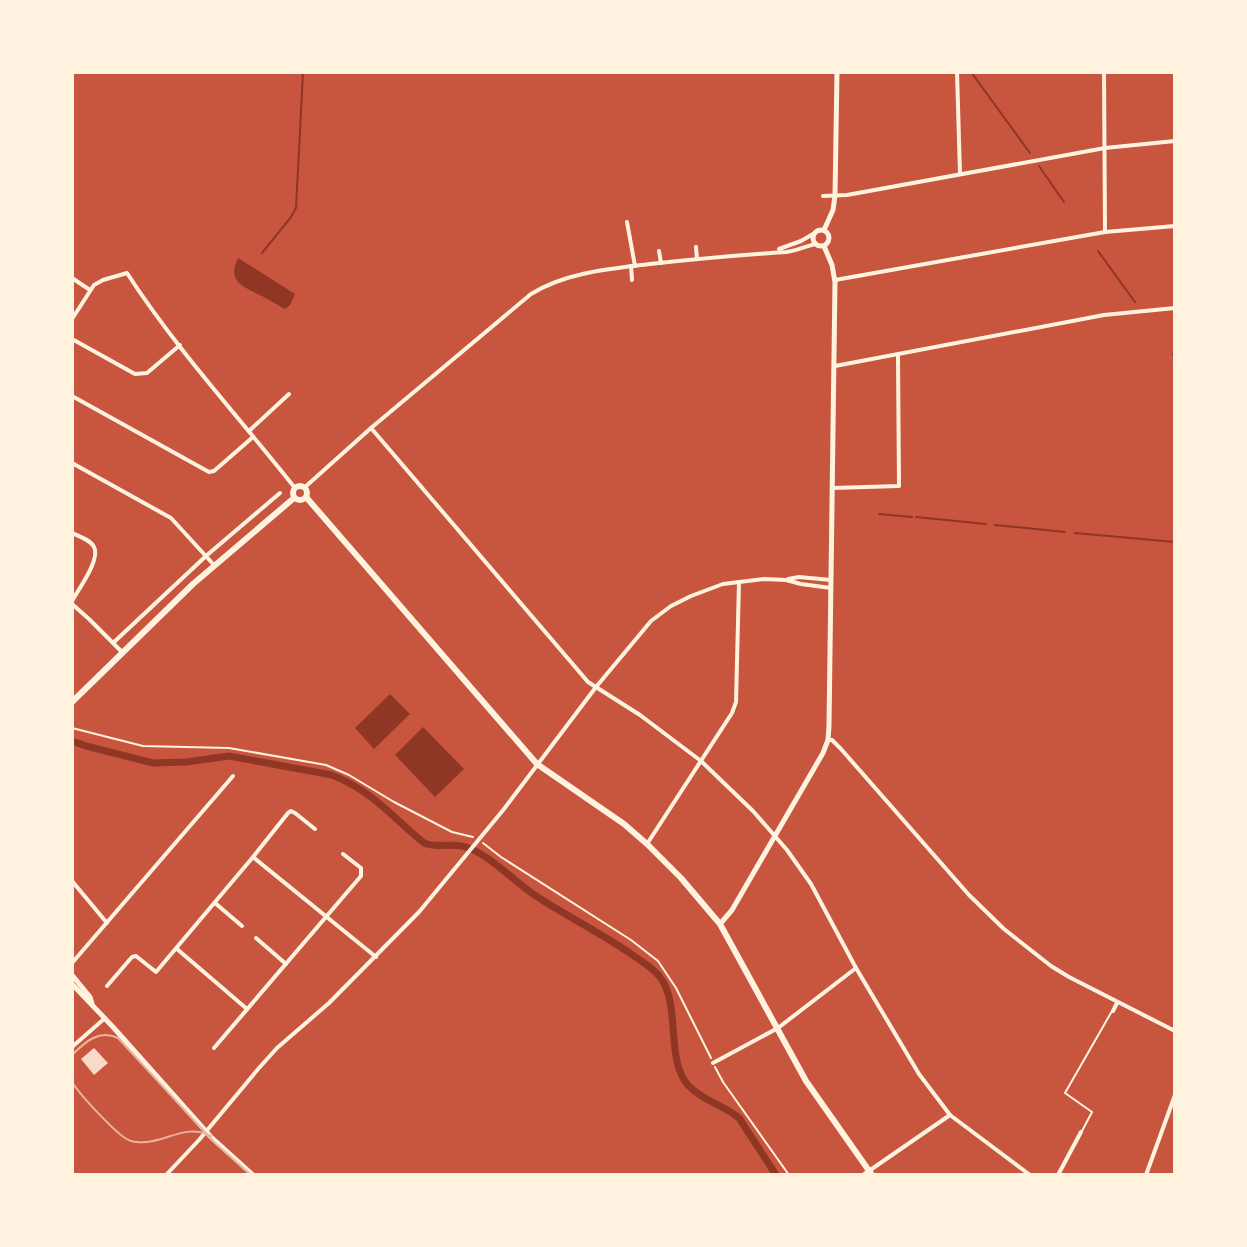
<svg xmlns="http://www.w3.org/2000/svg" width="1247" height="1247" font-family="Cabin,sans-serif">
	<style>
		.water { fill: #8f3625 }
		.lines { fill: none; stroke-linecap: round; stroke-linejoin: round }
		.stream { stroke: #8f3625; stroke-width: 2 }
		.canal { stroke: #8f3625; stroke-width: 7 }
		.building { fill: #f7dbc8 }
		.path { stroke: #fff3e0; stroke-width: 2 }
		.service { stroke: #fff3e0; stroke-width: 2 }
		.minor { stroke: #fff3e0; stroke-width: 4 }
		.tertiary { stroke: #fff3e0; stroke-width: 5 }
		.secondary { stroke: #fff3e0; stroke-width: 6 }
		.tram { stroke: #e9b49f; stroke-width: 2 }
	</style>
	<rect width="100%" height="100%" fill="#c8553d"/>
	<!-- water -->
	<g class="water">
		<path d="M238,258l57,36 -5,11 -5,4c-8,-4 -15,-9 -23,-13 -18,-9 -36,-14 -24,-38z"/>
		<polygon points="390,694 410,714 374,749 355,728"/>
		<polygon points="423,727 464,769 435,797 395,755"/>
	</g>
	<g class="lines">
		<!-- stream -->
		<g class="stream">
			<polyline points="971,72 1030,153"/>
			<polyline points="1039,166 1064,202"/>
			<polyline points="1098,251 1135,302"/>
			<polyline points="262,253 291,217 296,208 303,72"/>
			<polyline points="1173,354 1175,358"/>
			<polyline points="879,514 912,517"/>
			<polyline points="916,517 986,524"/>
			<polyline points="995,525 1065,532"/>
			<polyline points="1075,533 1175,542"/>
		</g>
		<!-- canal -->
		<path class="canal" d="M72,741l14,5 67,17 33,-1 43,-6 103,19c42,17 59,41 92,68 14,6 28,-1 42,4 26,9 47,34 70,49 32,21 67,38 98,60 10,7 22,14 28,24 18,27 4,81 26,105 13,15 36,20 51,33l37,57"/>
	</g>
	<!-- building -->
	<polygon class="building" points="94,1048 108,1063 94,1075 81,1059"/>
	<g class="lines">
		<!-- path -->
		<g class="path">
			<polyline points="72,728 143,746 229,748 326,765 349,775 394,802 452,832 473,837"/>
			<polyline points="483,843 501,857 631,940 658,961 676,988 711,1058"/>
			<polyline points="715,1067 723,1082 789,1175"/>
		</g>
		<!-- service -->
		<polyline class="service" points="1082,1131 1092,1112 1065,1093 1112,1011"/>
		<!-- minor -->
		<g class="minor">
			<polyline points="957,72 960,174"/>
			<polyline points="1104,72 1105,232"/>
			<polyline points="823,196 847,195 1105,148 1175,141"/>
			<polyline points="627,222 635,266"/>
			<polyline points="696,247 697,259"/>
			<polyline points="779,249 801,241 813,234"/>
			<polyline points="659,251 661,263"/>
			<polyline points="631,266 632,280"/>
			<polyline points="72,278 90,290"/>
			<polyline points="835,280 1105,232 1175,226"/>
			<path d="M72,319l22,-34 9,-5 24,-7c49,76 112,144 168,215"/>
			<polyline points="72,339 135,374 147,373 180,345"/>
			<polyline points="835,366 1104,315 1175,308"/>
			<polyline points="72,396 209,472 214,471 253,437"/>
			<polyline points="371,428 588,682 640,715 701,761 753,811 787,850 811,884 856,968 919,1074 950,1115 1030,1175"/>
			<polyline points="249,431 289,394"/>
			<polyline points="72,463 171,518 214,565"/>
			<path d="M304,488l67,-60 160,-134c36,-22 79,-25 119,-30 45,-5 91,-9 136,-12 10,-1 20,-6 30,-8"/>
			<polyline points="832,488 899,486 898,355"/>
			<path d="M72,533c7,3 19,7 22,14 7,12 -16,43 -22,54"/>
			<polyline points="788,579 799,577 831,580"/>
			<polyline points="72,604 89,619 122,652"/>
			<polyline points="113,643 206,556 280,493"/>
			<polyline points="828,740 832,740 841,749 969,895 1004,929 1051,966 1069,977 1175,1031"/>
			<polyline points="647,844 732,713 736,702 739,582"/>
			<polyline points="253,857 376,957"/>
			<polyline points="72,881 107,923"/>
			<polyline points="215,903 242,926"/>
			<polyline points="256,938 286,964"/>
			<polyline points="177,949 247,1009"/>
			<polyline points="72,963 233,776"/>
			<polyline points="107,986 132,957 136,956 156,972 253,857 288,813 291,811 295,813 315,829"/>
			<polyline points="1113,1011 1117,1003"/>
			<polyline points="72,1047 105,1018"/>
			<polyline points="214,1048 361,876 361,868 343,854"/>
			<polyline points="713,1063 778,1028 856,968"/>
			<polyline points="166,1175 199,1140 259,1068 277,1048 329,1003 419,912 504,809 596,687 651,621 671,606 691,596 723,584 764,579 786,580 801,584 831,588"/>
			<polyline points="863,1175 950,1115"/>
			<polyline points="1058,1175 1081,1132"/>
			<polyline points="1146,1175 1175,1095"/>
		</g>
		<!-- tertiary -->
		<g class="tertiary">
			<circle cx="821" cy="238" r="8"/>
			<polyline points="824,230 833,210 835,196 837,72"/>
			<polyline points="720,924 732,910 823,753 828,740 829,726 835,282 832,265 824,246"/>
			<polyline points="72,975 90,997 92,1004"/>
			<polyline points="72,984 113,1027 211,1137 253,1175"/>
		</g>
		<!-- secondary -->
		<g class="secondary">
			<circle cx="300" cy="493" r="7"/>
			<polyline points="306,497 537,764 624,824 647,844 681,878 720,924 806,1081 872,1175"/>
			<polyline points="72,702 193,584 294,498"/>
		</g>
		<!-- tram -->
		<g class="tram">
			<path d="M72,1055c13,-13 27,-26 46,-17l96,104 37,33"/>
			<path d="M72,1082c8,13 41,48 53,56 3,2 8,4 12,4 26,3 49,-20 74,-6"/>
		</g>
	</g>
	<!-- border -->
	<rect width="1247" height="1247" fill="none" stroke="#fff3e0" stroke-width="148"/>
</svg>
